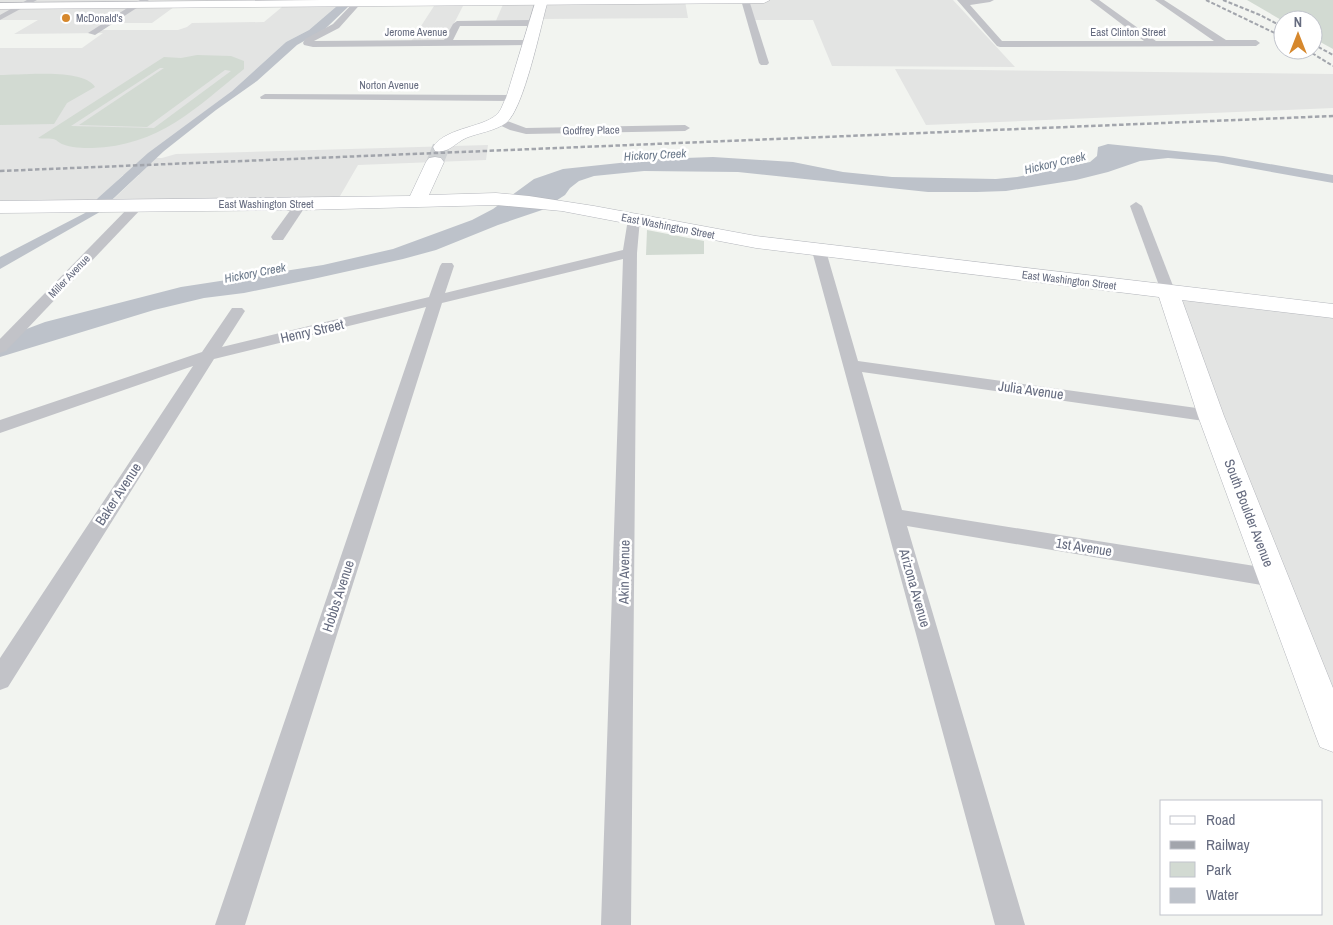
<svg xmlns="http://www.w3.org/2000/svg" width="1333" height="925" font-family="'Archivo Narrow',sans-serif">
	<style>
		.built { fill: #e3e4e3; fill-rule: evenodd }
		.green { fill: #d2dad2; fill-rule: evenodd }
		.water { fill: #bdc2ca }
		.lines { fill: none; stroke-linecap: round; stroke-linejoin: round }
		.secondary-tunnel { stroke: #cfd2d4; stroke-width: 17; stroke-dasharray: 17 9; stroke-linecap: butt }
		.secondary-casing { stroke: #b4b6bc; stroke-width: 1 }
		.primary-casing { stroke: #b5b6bb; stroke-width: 1 }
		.street { fill: #c2c3c8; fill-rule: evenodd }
		.secondary { fill: #fff; fill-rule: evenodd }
		.primary { fill: #fff; fill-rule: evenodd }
		.rail-far1 { stroke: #a2a5ac; stroke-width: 2; stroke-dasharray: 4 2; stroke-linecap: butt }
		.rail { stroke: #a2a5ac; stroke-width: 2.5; stroke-dasharray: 4.5 2.5; stroke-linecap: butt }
		.poi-dot { fill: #d6882d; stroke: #fff; stroke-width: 2 }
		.labels { text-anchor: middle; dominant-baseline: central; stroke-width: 5; stroke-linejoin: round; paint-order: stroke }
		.far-poi-label { font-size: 11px; fill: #656b7f; stroke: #fff; text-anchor: start }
		.far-street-label { font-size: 11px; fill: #656b7f; stroke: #fff }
		.far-water-label { font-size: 12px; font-style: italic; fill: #6a788a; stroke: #fff }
		.street-label { font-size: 14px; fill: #656b7f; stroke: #fff }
	</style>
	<rect width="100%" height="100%" fill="#f2f4f0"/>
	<!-- built -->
	<g class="built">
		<path d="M0,0h294l-10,5 53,1 -28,24 -23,12 -54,49 -89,67h19l14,-4 312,-9 -2,15 -128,5 -22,38 -229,2 32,-30h-16l-31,30 -92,2v-159h82l21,-15 -89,1 24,-14h-38zM174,7h108l-18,15 -72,1 -5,4 -9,3h-76l10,-7h40z"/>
		<polygon points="362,0 462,0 465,2 444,43 410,43 436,3"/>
		<polygon points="542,0 534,23 495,23 504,2"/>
		<polygon points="543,0 953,0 1015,67 832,66 813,20 752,20 745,0 685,1 688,18 537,19"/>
		<polygon points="895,69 1333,74 1333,108 926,125"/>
		<polygon points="1176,295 1333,314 1333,737"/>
	</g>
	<!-- green -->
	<g class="green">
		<polygon points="1247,0 1333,0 1333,49 1313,38 1313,20 1283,21"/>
		<path d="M197,55l34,1 13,5v8c-48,39 -85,77 -152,79 -9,0 -21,0 -30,-4 -3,-1 -6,-5 -9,-5 -5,-1 -11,0 -15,-1l126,-81 17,1zM160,68h4l-85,57 68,2 78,-57 6,1 -77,57 -83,-2z"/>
		<path d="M0,75c21,0 84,-7 95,12l-28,16 -13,21 -54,1z"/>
		<polygon points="647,230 704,241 704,254 646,255"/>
	</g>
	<!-- water -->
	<g class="water">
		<polygon points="337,6 349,6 325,29 297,45 257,81 216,110 164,151 98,213 0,269 0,257 85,213 98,198 148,153 232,91 286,42 309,30"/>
		<polygon points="1108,144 1223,156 1333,175 1333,183 1216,162 1168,158 1140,161 1108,172 1076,180 1006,191 977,192 928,192 738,172 644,171 594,176 579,181 570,188 565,195 542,210 498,225 436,250 403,259 313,279 244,293 204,298 154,310 0,357 0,339 45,322 181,287 323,265 393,249 472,220 493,209 534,179 563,169 657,159 713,157 793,162 843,172 892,177 996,179 1017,177 1090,162 1097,156 1098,147"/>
	</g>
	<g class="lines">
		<!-- secondary-tunnel -->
		<polyline class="secondary-tunnel" points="435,162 441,147"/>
		<defs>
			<g id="secondary">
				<path d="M536,0h12c-7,25 -24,109 -42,123 -11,8 -28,10 -40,15 -11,5 -18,16 -31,13l-2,-4c14,-21 54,-19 66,-35 3,-4 4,-9 7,-14z"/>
				<polygon points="435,157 441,158 444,162 429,195 496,193 529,196 594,206 756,236 1333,304 1333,318 1182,300 1224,416 1333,688 1333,752 1320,747 1315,734 1198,416 1159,297 756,248 562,211 496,205 301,210 0,213 0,201 410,196 426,162 429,158"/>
			</g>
			<polygon id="primary" points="322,0 770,0 764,3 0,9 0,3"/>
		</defs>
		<!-- secondary casing -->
		<use href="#secondary" class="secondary-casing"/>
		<!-- primary casing -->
		<use href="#primary" class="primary-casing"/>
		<!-- street -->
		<g class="street">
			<polygon points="27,0 37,0 0,20 0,15"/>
			<polygon points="140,0 149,0 95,35 88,33"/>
			<polygon points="356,0 364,0 339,28 314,41 444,40 453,24 457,21 535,20 539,23 535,26 460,26 453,40 531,40 532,42 528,45 313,47 304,45 303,43 305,39 333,24"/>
			<polygon points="741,0 749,0 769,63 767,65 761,65 759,63"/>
			<polygon points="957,0 994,0 990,2 970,5 1002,41 1144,41 1090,0 1099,0 1156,41 1214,41 1155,0 1164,0 1226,40 1256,40 1260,43 1256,46 1000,47 997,46"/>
			<polygon points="265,94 513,95 518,98 513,101 261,99 260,97"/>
			<polygon points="499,118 526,128 685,125 690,128 685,131 526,134 510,130 495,123 494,121"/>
			<polygon points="301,200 307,204 283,240 273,240 271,237 273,234 297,201"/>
			<polygon points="138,201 144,205 142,208 6,351 0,353 0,339 134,202"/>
			<polygon points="1136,202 1142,206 1175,291 1173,294 1163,294 1161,291 1130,206"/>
			<polygon points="634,215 640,219 637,253 631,925 601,925 623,259 442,303 245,925 215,925 426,307 214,359 8,687 0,690 0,658 193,366 0,433 0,420 202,352 232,308 242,308 245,311 222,347 429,297 440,266 442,263 452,263 454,266 445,293 623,250 628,219"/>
			<polygon points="819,247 826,251 858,361 1211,410 1217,412 1220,416 1217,420 1211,422 862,372 902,510 1274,569 1282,572 1285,578 1282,584 1274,587 907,526 1025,925 995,925 812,251"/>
		</g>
		<!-- secondary -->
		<use href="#secondary" class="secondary"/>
		<!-- primary -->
		<use href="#primary" class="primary"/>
		<!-- rail-far1 -->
		<g class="rail-far1">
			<polyline points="1206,0 1283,37"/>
			<polyline points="1223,0 1260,15 1283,27"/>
			<polyline points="1313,44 1333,55"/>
			<polyline points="1307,50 1333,66"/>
		</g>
		<!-- rail -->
		<polyline class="rail" points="0,171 1333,116"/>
	</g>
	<!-- markers -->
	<circle class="poi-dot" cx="66" cy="18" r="5"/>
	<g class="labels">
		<!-- far-poi labels -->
		<g class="far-poi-label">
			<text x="76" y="18">McDonald's</text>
		</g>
		<!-- far-street labels -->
		<g class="far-street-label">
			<text x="416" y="32">Jerome Avenue</text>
			<text x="1128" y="32">East Clinton Street</text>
			<text x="389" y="85">Norton Avenue</text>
			<text transform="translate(591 130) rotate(-1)">Godfrey Place</text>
			<text x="266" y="204">East Washington Street</text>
			<text transform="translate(668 226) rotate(11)">East Washington Street</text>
			<text transform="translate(69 276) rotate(-46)">Miller Avenue</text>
			<text transform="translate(1069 280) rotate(7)">East Washington Street</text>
		</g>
		<!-- far-water labels -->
		<g class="far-water-label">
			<text transform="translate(655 155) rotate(-3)">Hickory Creek</text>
			<text transform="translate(1055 163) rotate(-13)">Hickory Creek</text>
			<text transform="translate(255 273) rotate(-11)">Hickory Creek</text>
		</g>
		<!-- street labels -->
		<g class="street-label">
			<text transform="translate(312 331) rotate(-13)">Henry Street</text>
			<text transform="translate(1031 390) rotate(8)">Julia Avenue</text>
			<text transform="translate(118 494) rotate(-57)">Baker Avenue</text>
			<text transform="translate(1249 513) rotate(69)">South Boulder Avenue</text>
			<text transform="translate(1084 547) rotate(9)">1st Avenue</text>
			<text transform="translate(624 572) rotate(-89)">Akin Avenue</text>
			<text transform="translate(915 588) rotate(74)">Arizona Avenue</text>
			<text transform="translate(338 596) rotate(-72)">Hobbs Avenue</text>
		</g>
	</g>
	<!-- legend -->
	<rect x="1160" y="800" width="162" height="115" fill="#ffffff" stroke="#c1c4cc"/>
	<rect x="1170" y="816" width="25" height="8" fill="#ffffff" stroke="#c1c4cc"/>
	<text x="1206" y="825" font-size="15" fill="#656b7f">Road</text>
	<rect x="1170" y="841" width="25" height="8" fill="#a2a5ac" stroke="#c1c4cc"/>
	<text x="1206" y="850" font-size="15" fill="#656b7f">Railway</text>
	<rect x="1170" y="862" width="25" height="15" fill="#d2dad2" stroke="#c1c4cc"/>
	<text x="1206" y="875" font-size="15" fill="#656b7f">Park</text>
	<rect x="1170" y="888" width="25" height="15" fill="#bdc2ca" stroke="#c1c4cc"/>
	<text x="1206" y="900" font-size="15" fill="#656b7f">Water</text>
	<!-- north arrow -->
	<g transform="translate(1298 35)"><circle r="24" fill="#ffffff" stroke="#c1c4cc"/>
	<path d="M0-4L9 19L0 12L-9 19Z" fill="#d6882d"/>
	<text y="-8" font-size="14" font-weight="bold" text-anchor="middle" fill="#656b7f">N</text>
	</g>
</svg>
